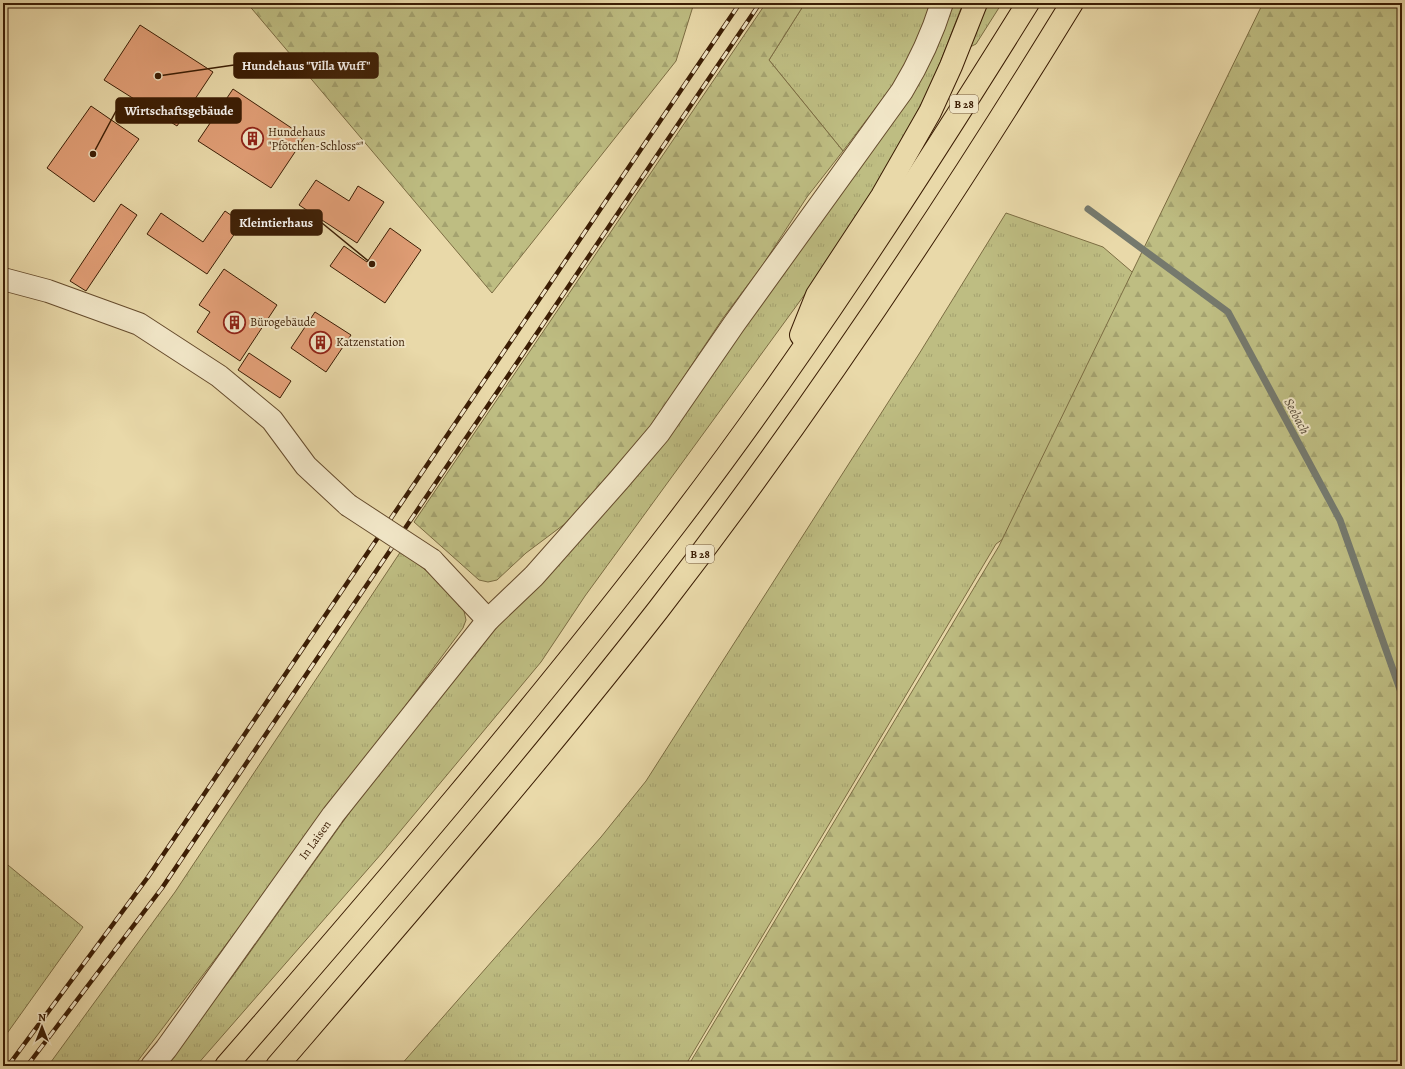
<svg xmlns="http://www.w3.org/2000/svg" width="1405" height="1069" font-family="Alegreya,serif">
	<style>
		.grass { fill: url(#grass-tufts); stroke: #7c6d43 }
		.forest { fill: url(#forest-firs); stroke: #7c6d43 }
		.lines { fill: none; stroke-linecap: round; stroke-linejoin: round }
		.stream { stroke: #75796d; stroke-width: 7 }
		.building { fill: #e19e76; stroke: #3b1d04 }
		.minor-casing { stroke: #664c2d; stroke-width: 24 }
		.highway-casing { stroke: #3b1d04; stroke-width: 24 }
		.minor { stroke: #f1e6c7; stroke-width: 22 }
		.highway { stroke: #e9d9a9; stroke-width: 22 }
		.rail-casing { stroke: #3b1d04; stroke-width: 4.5 }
		.rail { stroke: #f1e6c7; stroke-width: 3; stroke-dasharray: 9; stroke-linecap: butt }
		.minor-bridge-casing { stroke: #664c2d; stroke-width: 24; stroke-linecap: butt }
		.minor-bridge { stroke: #f1e6c7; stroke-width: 22 }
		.labels { text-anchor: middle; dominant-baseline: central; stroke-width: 4; stroke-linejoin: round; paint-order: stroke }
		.shield { fill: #f1e6c7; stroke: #72593e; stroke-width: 1 }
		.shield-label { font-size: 11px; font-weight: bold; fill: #3b1d04 }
		.poi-label { font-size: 12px; fill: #3b1d04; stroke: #f1e6c7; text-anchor: start }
		.street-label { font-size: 12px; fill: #3b1d04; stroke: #f1e6c7 }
		.water-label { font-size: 13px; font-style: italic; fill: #584b39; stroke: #f1e6c7 }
		.leader { fill: none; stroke: #3b1d04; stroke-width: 1.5 }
		.callout-dot { fill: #3b1d04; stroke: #f1e6c7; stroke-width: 1.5 }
		.callout { fill: #3b1d04; stroke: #3b1d04; stroke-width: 1.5 }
		.callout-label { font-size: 13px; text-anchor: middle; font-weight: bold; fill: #fff }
	</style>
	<defs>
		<pattern id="grass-tufts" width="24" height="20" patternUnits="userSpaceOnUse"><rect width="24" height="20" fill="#bebd82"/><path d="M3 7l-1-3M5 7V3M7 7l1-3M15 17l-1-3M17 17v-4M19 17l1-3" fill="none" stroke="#a4a26f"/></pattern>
		<pattern id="forest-firs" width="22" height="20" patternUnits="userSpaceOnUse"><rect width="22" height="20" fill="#bebd82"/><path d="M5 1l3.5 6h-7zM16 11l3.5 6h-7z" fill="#a4a26f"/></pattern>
	</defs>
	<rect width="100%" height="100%" fill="#e9d9a9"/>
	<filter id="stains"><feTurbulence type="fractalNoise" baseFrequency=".005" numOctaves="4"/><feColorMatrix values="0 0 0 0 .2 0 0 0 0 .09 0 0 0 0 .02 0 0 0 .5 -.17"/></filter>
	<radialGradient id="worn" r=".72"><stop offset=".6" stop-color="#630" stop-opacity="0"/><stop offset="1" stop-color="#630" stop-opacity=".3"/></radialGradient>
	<!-- grass -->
	<g class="grass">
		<polygon points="805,3 934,3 908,65 843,151 769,60"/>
		<polygon points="948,3 963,3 932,84 886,170 816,279 585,596 541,662 382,853 196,1066 163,1066 233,976 392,753 480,649 488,630 671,429"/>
		<polygon points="986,3 1002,3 976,44 970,47 970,42"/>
		<polygon points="1006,213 1103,247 1243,367 996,544 685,1066 400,1066 601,837 646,781 919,354"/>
		<polygon points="401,551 437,579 464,611 466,620 463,628 325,814 134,1066 48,1066 175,892"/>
		<polygon points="3,861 83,927 3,1039"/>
	</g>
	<!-- forest -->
	<g class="forest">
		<polygon points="247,3 694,3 676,61 492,293"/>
		<polygon points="766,3 805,3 769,60 843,151 807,197 764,263 723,318 649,429 566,523 526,553 497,580 488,582 479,580 414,522"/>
		<polygon points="1263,3 1402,3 1402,1066 688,1066 999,546"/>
	</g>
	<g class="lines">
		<!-- stream -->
		<polyline class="stream" points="1088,209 1228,312 1340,520 1402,695"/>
	</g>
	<!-- building -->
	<g class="building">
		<polygon points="140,25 213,72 177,126 104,80"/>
		<polygon points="233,89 305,137 271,188 198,141"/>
		<polygon points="91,106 139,139 94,202 47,168"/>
		<polygon points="316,180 349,201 358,186 384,202 357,243 299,205"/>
		<polygon points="121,204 137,215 86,291 70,281"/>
		<polygon points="225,211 242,223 207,274 147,234 161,213 203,242"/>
		<polygon points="390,228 421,250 385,303 330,266 344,246 367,262"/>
		<polygon points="224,269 277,305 240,361 197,332 210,312 199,305"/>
		<polygon points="315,312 351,335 326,372 291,348"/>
		<polygon points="249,353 291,381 280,398 238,370"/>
	</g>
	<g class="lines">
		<defs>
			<g id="minor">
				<polyline points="3,279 48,291 139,324 219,376 272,420 306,466 348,505"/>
				<polyline points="432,560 488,620"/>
				<path d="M152,1066l14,-17 167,-234 155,-195 46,-44 85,-96 40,-47 75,-109 168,-233c17,-28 30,-56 40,-88"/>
			</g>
			<g id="highway">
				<polyline points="801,335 817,295 882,196 930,112 951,66 976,3"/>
				<path d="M226,1066c154,-177 306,-355 449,-541 128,-167 242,-344 353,-522"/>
				<path d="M277,1066c129,-150 259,-300 381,-456 150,-194 286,-398 414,-607"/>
			</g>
		</defs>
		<!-- minor casing -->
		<use href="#minor" class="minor-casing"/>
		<!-- highway casing -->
		<use href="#highway" class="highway-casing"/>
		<!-- minor -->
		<use href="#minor" class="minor"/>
		<!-- highway -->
		<use href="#highway" class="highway"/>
		<defs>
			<g id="rail">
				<polyline points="8,1066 148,877 740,3"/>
				<polyline points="27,1066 162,888 760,3"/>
			</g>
		</defs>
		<!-- rail casing -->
		<use href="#rail" class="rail-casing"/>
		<!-- rail -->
		<use href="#rail" class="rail"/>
		<defs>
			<polyline id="minor-bridge" points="348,505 432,560"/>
		</defs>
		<!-- minor-bridge casing -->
		<use href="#minor-bridge" class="minor-bridge-casing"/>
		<!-- minor-bridge -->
		<use href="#minor-bridge" class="minor-bridge"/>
	</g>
	<!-- icons -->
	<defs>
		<symbol id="building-ring" viewBox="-11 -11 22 22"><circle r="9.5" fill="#f1e6c7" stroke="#8f2418" stroke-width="1.5"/><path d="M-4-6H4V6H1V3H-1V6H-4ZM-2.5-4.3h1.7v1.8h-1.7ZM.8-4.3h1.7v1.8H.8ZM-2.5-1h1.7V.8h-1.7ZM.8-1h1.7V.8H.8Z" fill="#8f2418"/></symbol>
	</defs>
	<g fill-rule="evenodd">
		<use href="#building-ring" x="240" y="126" width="25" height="25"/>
		<use href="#building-ring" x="222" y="310" width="25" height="25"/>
		<use href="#building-ring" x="308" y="330" width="25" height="25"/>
	</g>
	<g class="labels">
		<!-- shield labels -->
		<g class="shield">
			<rect x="950" y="95" width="28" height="18" rx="3"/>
			<rect x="686" y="545" width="28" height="18" rx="3"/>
		</g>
		<g class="shield-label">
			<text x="964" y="104">B 28</text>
			<text x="700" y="554">B 28</text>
		</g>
		<!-- poi labels -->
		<g class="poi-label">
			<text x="268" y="132">Hundehaus<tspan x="268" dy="14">"Pfötchen-Schloss“"</tspan></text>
			<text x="250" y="322">Bürogebäude</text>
			<text x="336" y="342">Katzenstation</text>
		</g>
		<!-- street labels -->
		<g class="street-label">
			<text transform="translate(315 840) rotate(-54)">In Laisen</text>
		</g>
		<!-- water labels -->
		<g class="water-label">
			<text transform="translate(1297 416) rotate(62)">Seebach</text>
		</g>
	</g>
	<!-- callouts -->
	<path class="leader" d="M158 76L234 65M93 154L116 111M372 264L322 223"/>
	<g class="callout-dot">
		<circle cx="158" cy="76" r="4"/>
		<circle cx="93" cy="154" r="4"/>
		<circle cx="372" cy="264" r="4"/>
	</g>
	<g class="callout">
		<rect x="234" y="53" width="144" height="25" rx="4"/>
		<rect x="116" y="98" width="125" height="25" rx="4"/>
		<rect x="231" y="210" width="91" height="25" rx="4"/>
	</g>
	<g class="callout-label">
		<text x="306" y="70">Hundehaus "Villa Wuff"</text>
		<text x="179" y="115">Wirtschaftsgebäude</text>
		<text x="276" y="227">Kleintierhaus</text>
	</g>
	<!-- margin -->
	<rect width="1405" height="1069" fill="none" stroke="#e9d9a9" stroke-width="16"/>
	<rect x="4" y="4" width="1397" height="1061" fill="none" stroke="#3b1d04" stroke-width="2"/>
	<rect x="8" y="8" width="1389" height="1053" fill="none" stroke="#3b1d04"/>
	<!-- north arrow -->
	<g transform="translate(42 1027)" stroke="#f1e6c7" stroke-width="3" paint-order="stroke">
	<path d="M0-3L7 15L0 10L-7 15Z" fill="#3b1d04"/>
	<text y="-6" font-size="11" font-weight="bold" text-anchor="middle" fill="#3b1d04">N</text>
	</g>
	<rect width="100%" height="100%" filter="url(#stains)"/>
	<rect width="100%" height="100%" fill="url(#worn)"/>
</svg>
